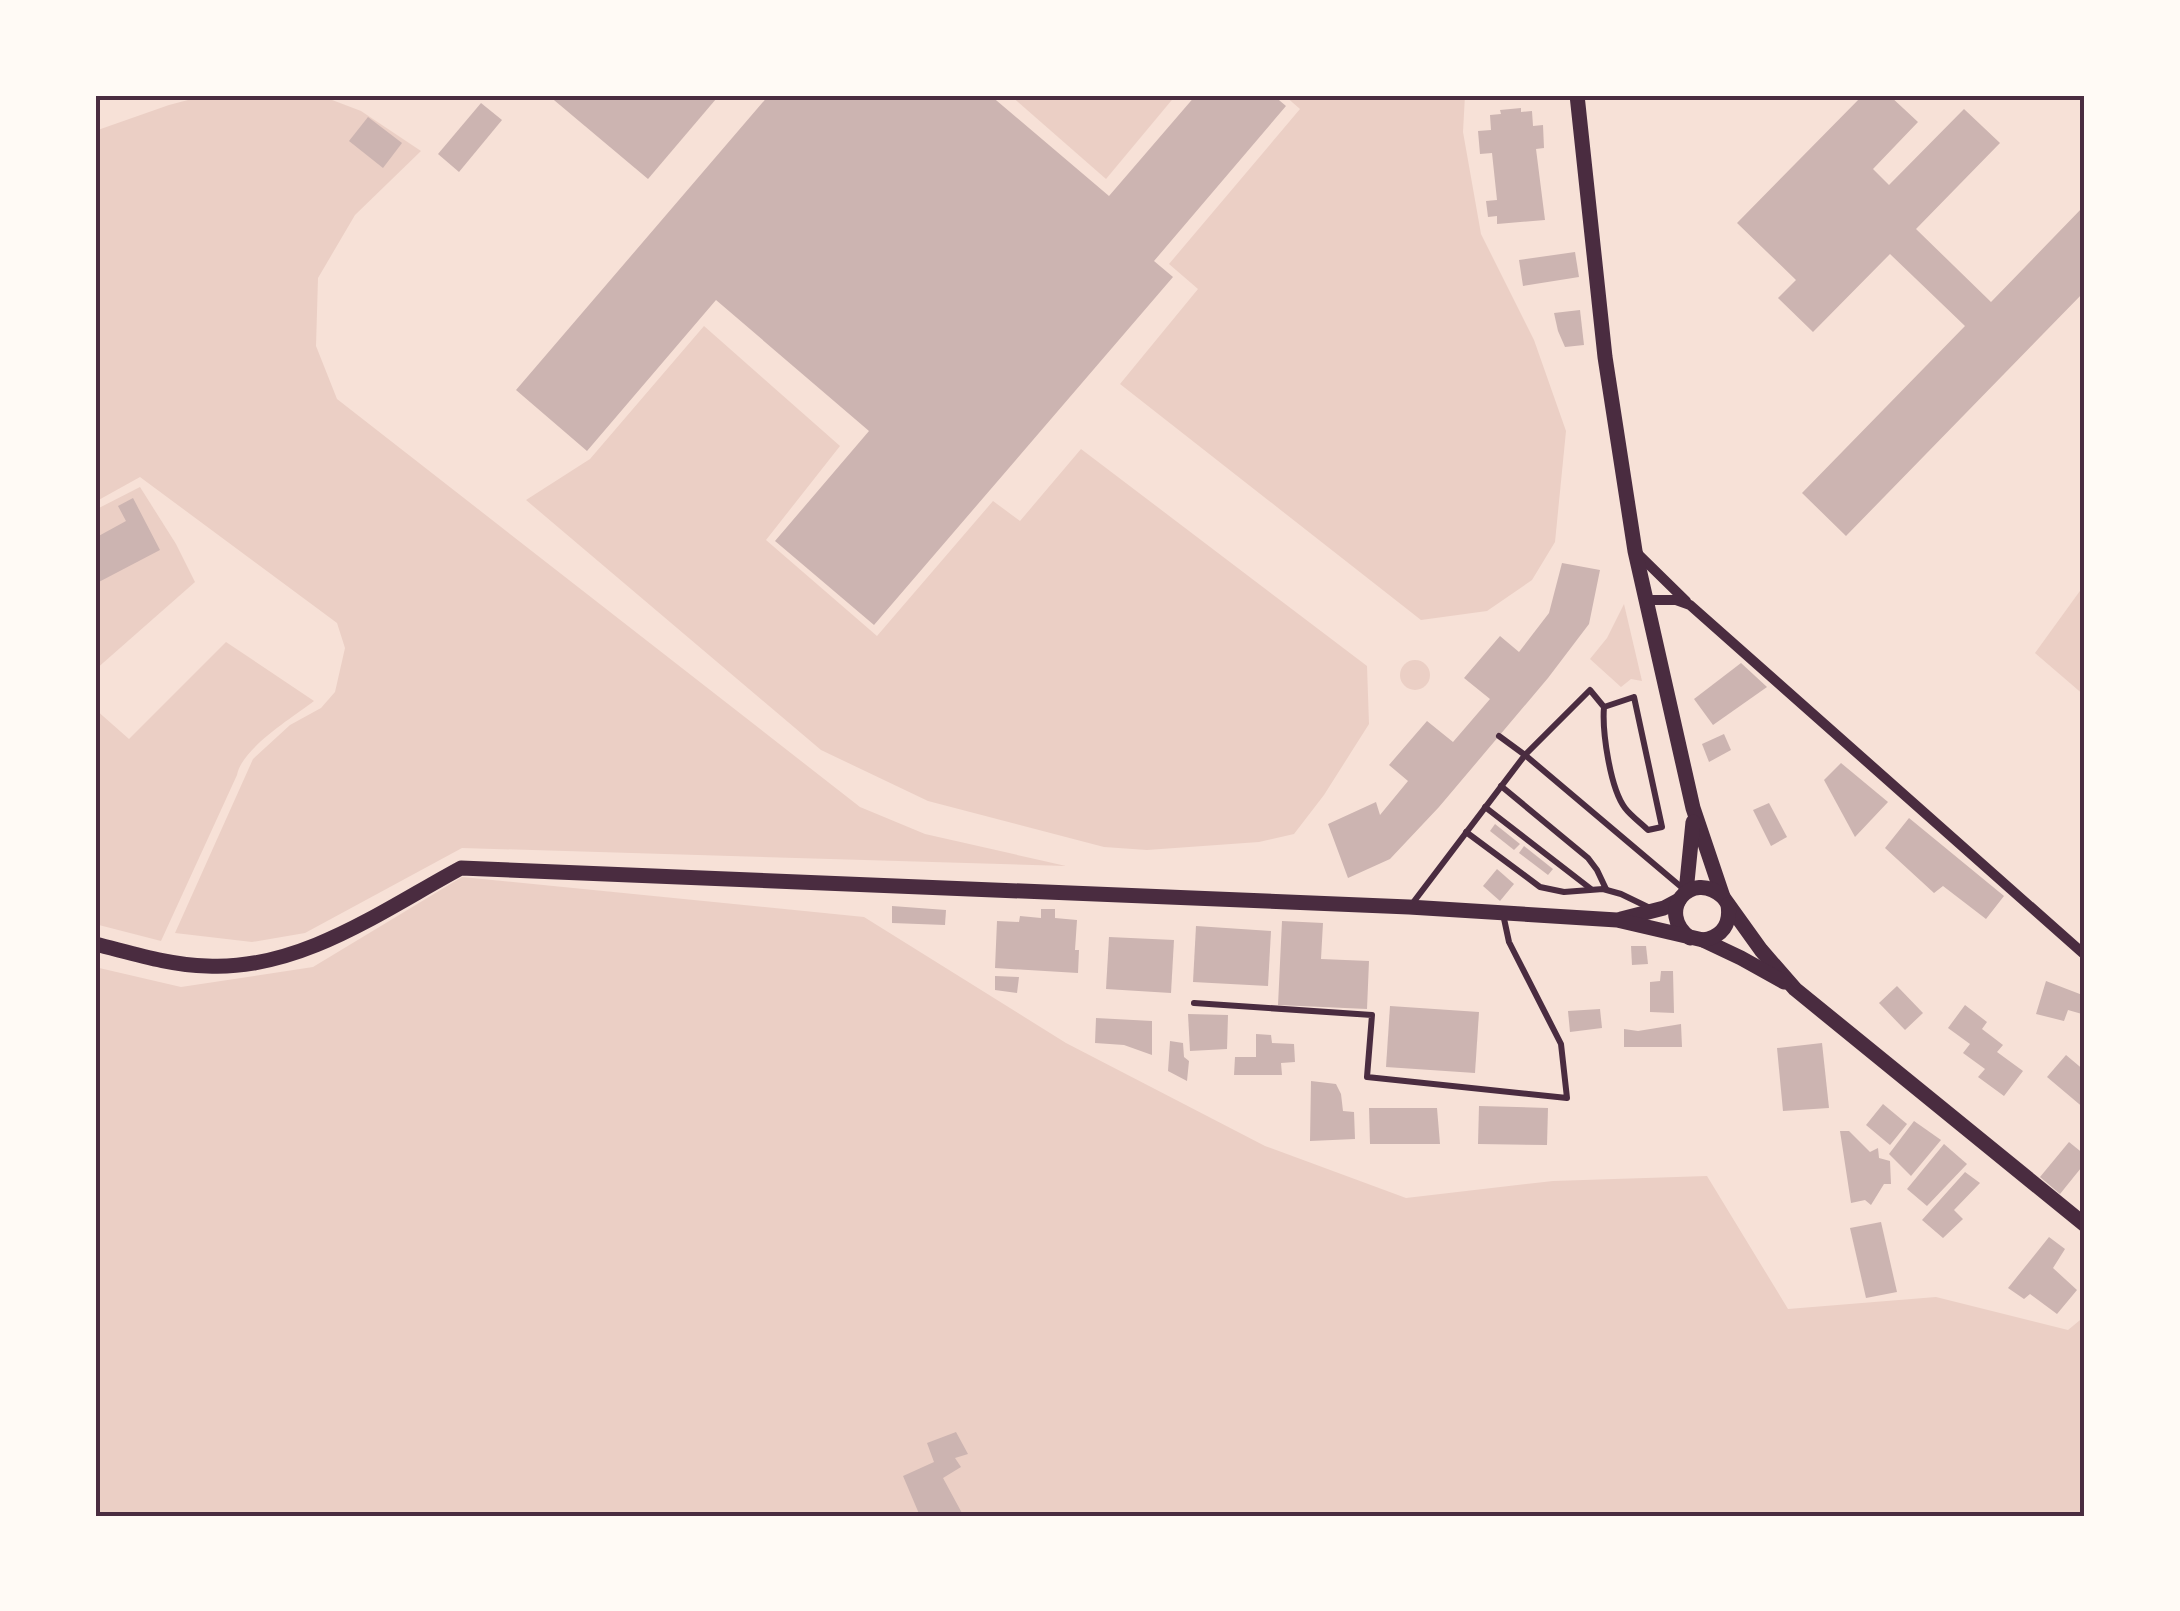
<svg xmlns="http://www.w3.org/2000/svg" width="2180" height="1611" font-family="Jost,sans-serif">
	<style>
		.green { fill: #ebcfc5 }
		.building { fill: #ccb4b1 }
		.lines { fill: none; stroke-linecap: round; stroke-linejoin: round }
		.service { stroke: #4a2c40; stroke-width: 6 }
		.minor { stroke: #4a2c40; stroke-width: 10 }
		.tertiary { stroke: #4a2c40; stroke-width: 15 }
		.neatline { fill: none; stroke: #4a2c40; stroke-width: 4 }
	</style>
	<rect width="100%" height="100%" fill="#f7e1d7"/>
	<!-- green -->
	<g class="green">
		<polygon points="207,95 319,95 361,111 421,151 355,215 318,278 316,346 337,399 860,807 925,834 1066,866 462,848 305,933 252,942 175,933 253,759 290,725 321,708 335,692 345,648 337,623 140,477 95,502 95,131 169,105"/>
		<polygon points="1010,95 1176,95 1106,179"/>
		<polygon points="1284,95 1465,95 1463,132 1481,234 1534,340 1566,431 1555,542 1532,580 1487,611 1421,620 1120,384 1198,289 1169,264 1300,109"/>
		<polygon points="704,326 840,446 766,540 877,636 993,501 1020,521 1081,449 1367,666 1369,724 1324,795 1294,834 1259,842 1147,850 1104,847 928,801 821,750 526,500 590,459"/>
		<polygon points="140,487 176,544 195,582 95,670 95,510"/>
		<polygon points="2085,584 2085,696 2035,653"/>
		<polygon points="1624,604 1642,681 1631,679 1621,687 1590,659 1607,638"/>
		<path d="M226,642l88,59c-22,17 -72,47 -77,74l-76,166 -66,-17v-215l34,30z"/>
		<circle cx="1415" cy="675" r="15"/>
		<polygon points="462,877 864,917 1066,1043 1265,1146 1406,1198 1553,1181 1707,1176 1788,1309 1936,1297 2068,1330 2085,1316 2085,1516 95,1516 95,967 181,987 313,967"/>
	</g>
	<!-- building -->
	<g class="building">
		<polygon points="548,95 711,95 716,99 648,179"/>
		<polygon points="769,95 990,95 1109,196 1196,95 1273,95 1286,106 1154,261 1173,277 874,625 775,541 869,431 716,300 587,451 516,390"/>
		<polygon points="1863,95 1889,95 1918,122 1873,169 1889,185 1964,109 2000,143 1916,229 1991,302 2085,205 2085,291 1846,536 1802,493 1965,326 1890,254 1813,332 1778,298 1796,280 1737,223"/>
		<polygon points="481,103 502,120 459,172 438,154"/>
		<polygon points="1521,108 1521,112 1532,111 1533,126 1543,125 1544,148 1536,149 1545,220 1497,224 1497,216 1488,217 1486,201 1497,200 1492,153 1480,154 1478,131 1491,130 1490,115 1501,114 1500,110"/>
		<polygon points="368,117 402,143 383,168 349,141"/>
		<polygon points="1575,252 1579,277 1523,286 1519,260"/>
		<polygon points="1580,310 1584,345 1565,347 1558,331 1554,313"/>
		<polygon points="133,498 160,550 95,584 95,538 126,521 118,506"/>
		<polygon points="1562,563 1600,570 1589,624 1548,678 1439,807 1390,859 1348,878 1328,824 1376,802 1380,815 1408,781 1389,765 1427,721 1453,742 1490,699 1464,678 1500,636 1519,652 1549,613"/>
		<polygon points="1741,663 1767,687 1713,725 1694,699"/>
		<polygon points="1724,734 1731,750 1709,762 1702,744"/>
		<polygon points="1841,763 1888,802 1855,837 1824,780"/>
		<polygon points="1769,803 1787,837 1771,846 1753,810"/>
		<polygon points="1909,818 2004,896 1986,919 1943,886 1934,893 1885,848"/>
		<polygon points="1495,824 1520,844 1514,850 1490,831"/>
		<polygon points="1524,846 1553,869 1548,875 1519,853"/>
		<polygon points="1497,869 1514,884 1500,901 1483,886"/>
		<polygon points="892,906 946,910 945,925 892,923"/>
		<polygon points="1041,909 1055,909 1055,918 1077,920 1075,950 1079,950 1078,973 995,968 997,921 1019,922 1020,916 1041,918"/>
		<polygon points="1282,921 1323,923 1321,959 1369,961 1367,1009 1278,1005"/>
		<polygon points="1196,926 1271,931 1268,986 1193,982"/>
		<polygon points="1109,937 1174,940 1171,993 1106,989"/>
		<polygon points="1631,946 1646,946 1648,964 1632,965"/>
		<polygon points="1661,971 1673,971 1674,1013 1650,1012 1650,982 1660,981"/>
		<polygon points="995,976 1019,977 1017,993 995,990"/>
		<polygon points="2046,981 2085,996 2082,1014 2068,1010 2064,1021 2036,1014"/>
		<polygon points="1897,986 1923,1013 1905,1030 1879,1003"/>
		<polygon points="1965,1005 1987,1022 1982,1029 2003,1045 1997,1052 2023,1071 2004,1096 1978,1077 1985,1069 1963,1053 1970,1044 1948,1028"/>
		<polygon points="1390,1006 1479,1012 1475,1073 1386,1067"/>
		<polygon points="1600,1009 1602,1028 1570,1032 1568,1011"/>
		<polygon points="1188,1014 1228,1015 1227,1049 1190,1051"/>
		<polygon points="1096,1018 1152,1021 1152,1055 1124,1045 1095,1043"/>
		<polygon points="1681,1024 1682,1047 1624,1047 1624,1029 1638,1031"/>
		<polygon points="1256,1034 1271,1035 1272,1043 1294,1044 1295,1062 1281,1063 1282,1075 1234,1075 1235,1057 1256,1057"/>
		<polygon points="1170,1041 1183,1043 1184,1057 1189,1061 1187,1081 1168,1071"/>
		<polygon points="1822,1043 1829,1108 1783,1111 1777,1048"/>
		<polygon points="2066,1055 2085,1071 2085,1109 2047,1077"/>
		<polygon points="1311,1081 1336,1084 1341,1094 1343,1111 1354,1112 1355,1139 1310,1141"/>
		<polygon points="1883,1104 1907,1124 1890,1145 1866,1125"/>
		<polygon points="1479,1106 1548,1108 1547,1145 1478,1144"/>
		<polygon points="1369,1108 1437,1108 1440,1144 1370,1144"/>
		<polygon points="1914,1121 1941,1140 1911,1176 1889,1154"/>
		<polygon points="1840,1131 1849,1131 1870,1152 1878,1148 1879,1158 1890,1161 1891,1184 1884,1184 1871,1205 1865,1200 1851,1203"/>
		<polygon points="2069,1142 2085,1155 2085,1163 2060,1194 2040,1177"/>
		<polygon points="1944,1144 1967,1164 1927,1206 1907,1189"/>
		<polygon points="1965,1172 1980,1183 1954,1210 1963,1219 1943,1238 1922,1220"/>
		<polygon points="1881,1222 1897,1292 1866,1298 1850,1228"/>
		<polygon points="2049,1237 2065,1249 2053,1268 2077,1290 2057,1314 2030,1294 2024,1299 2008,1288"/>
		<polygon points="956,1432 968,1454 955,1458 961,1467 943,1478 963,1515 920,1516 903,1476 934,1462 927,1443"/>
	</g>
	<g class="lines">
		<!-- service -->
		<g class="service">
			<path d="M1499,736l26,19 65,-65 14,17c-2,24 6,81 21,101 6,8 16,15 23,22l14,-3 -28,-130 -30,10"/>
			<polyline points="1501,786 1588,858 1597,870 1606,889"/>
			<polyline points="1485,807 1591,889"/>
			<polyline points="1466,832 1540,887 1564,892 1603,889 1621,894 1652,909"/>
			<polyline points="1412,904 1525,755 1686,891"/>
			<polyline points="1194,1003 1372,1015 1367,1077 1567,1098 1561,1044 1509,942 1503,914"/>
		</g>
		<!-- minor -->
		<g class="minor">
			<polyline points="1637,553 1686,601"/>
			<polyline points="1645,600 1676,600 1690,605 2085,955"/>
		</g>
		<!-- tertiary -->
		<g class="tertiary">
			<polyline points="1577,95 1605,357 1635,551 1693,808 1723,897"/>
			<polyline points="1686,892 1693,822"/>
			<polyline points="1621,919 1664,908 1679,900"/>
			<path d="M1690,938c-35,-26 1,-70 33,-41l38,53 34,39 290,236"/>
			<polyline points="1703,940 1741,958 1784,982"/>
			<path d="M95,944c37,9 74,21 112,22 93,5 176,-56 254,-98l948,39 208,13 86,20c19,-3 28,-16 25,-35"/>
		</g>
	</g>
	<!-- border -->
	<rect width="2180" height="1611" fill="none" stroke="#fffaf5" stroke-width="195"/>
	<rect x="98" y="98" width="1984" height="1416" class="neatline"/>
</svg>
